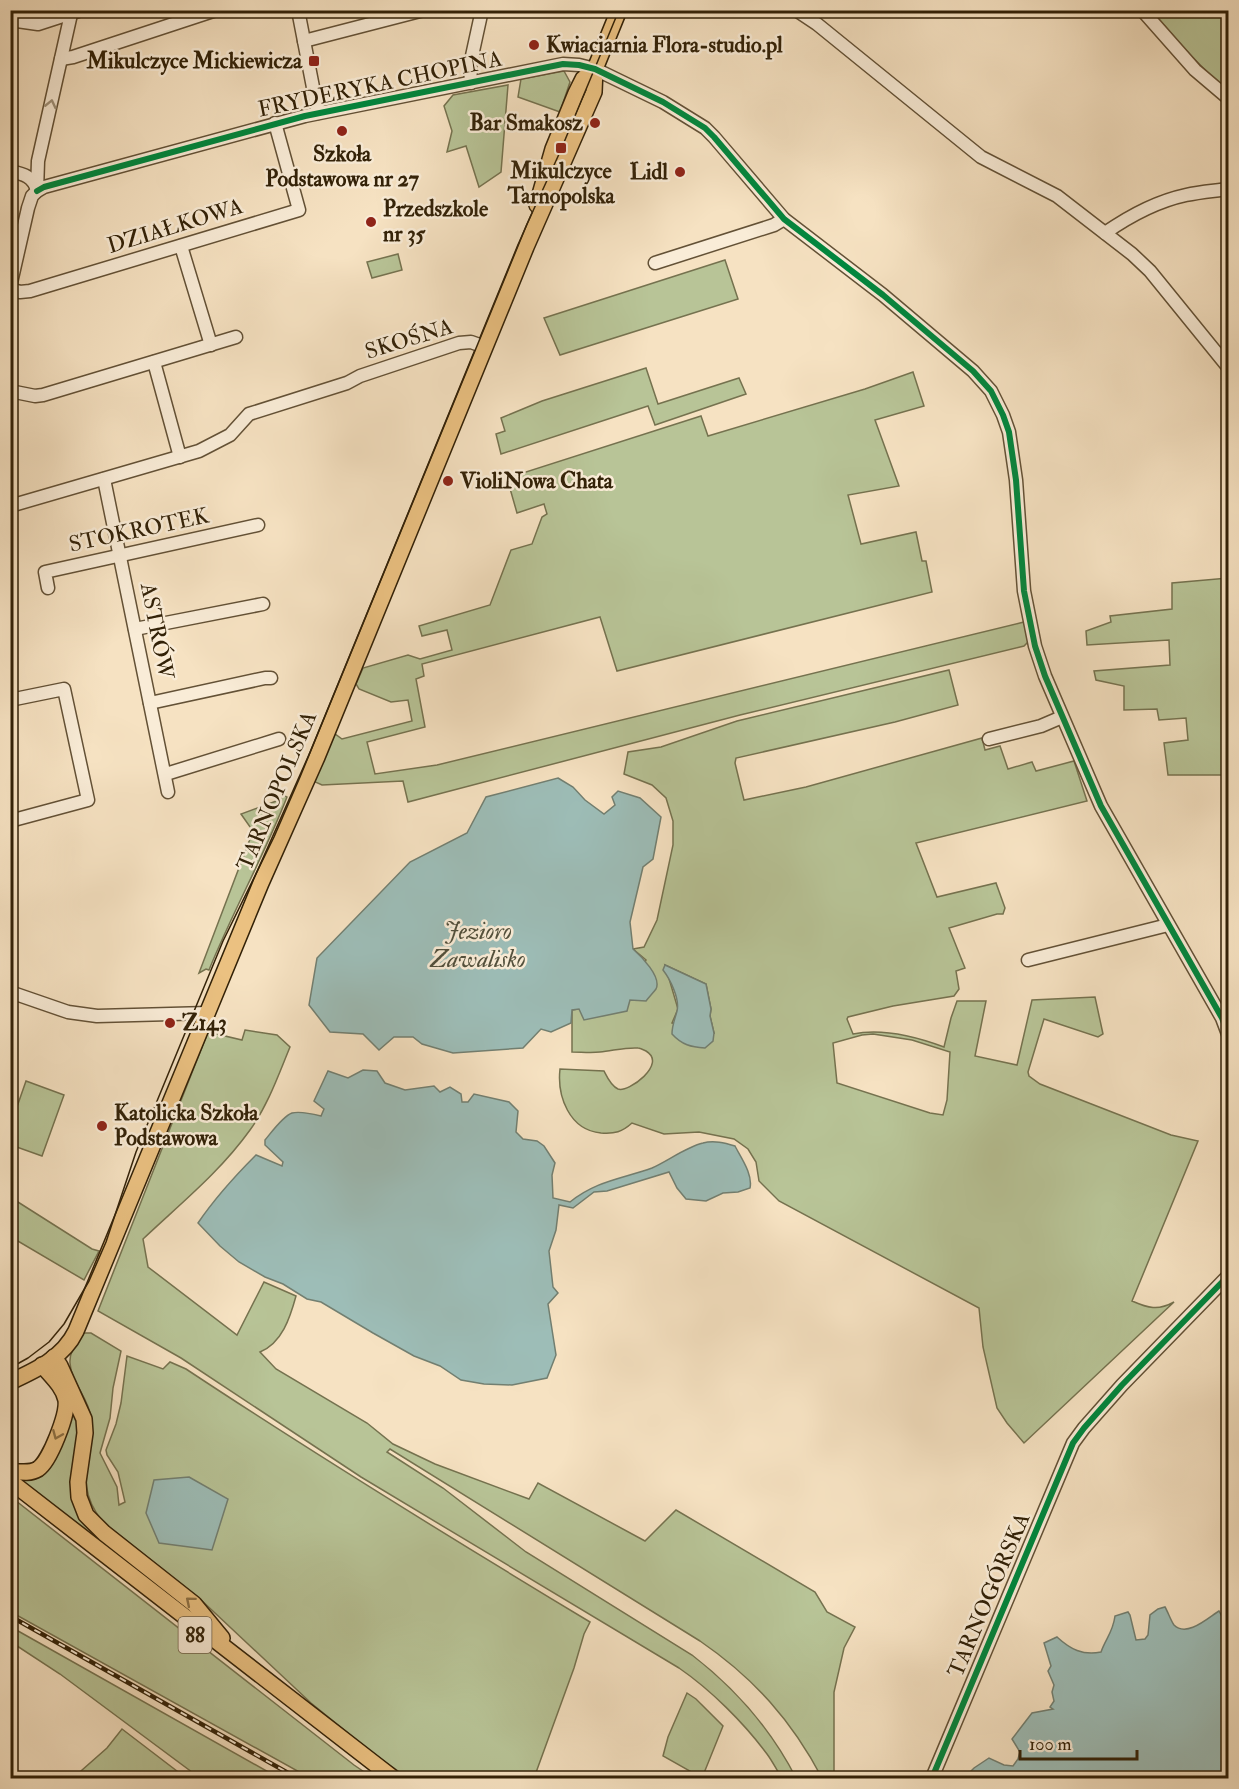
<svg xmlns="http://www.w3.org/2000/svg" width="1239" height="1789" font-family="'IM FELL Double Pica',serif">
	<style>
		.green { fill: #b8c497; stroke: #75724f; stroke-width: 1.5; fill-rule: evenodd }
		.water { fill: #9dbdb7; stroke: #727f71; stroke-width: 1.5 }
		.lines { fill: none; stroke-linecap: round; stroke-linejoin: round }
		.minor-casing { stroke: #635136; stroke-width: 15 }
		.major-casing { stroke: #322107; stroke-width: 18 }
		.minor { stroke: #f9ecd7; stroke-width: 12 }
		.major { stroke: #ebc181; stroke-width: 15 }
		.tram { stroke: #322107; stroke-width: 1.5 }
		.rail-casing { stroke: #322107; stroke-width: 4.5 }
		.rail { stroke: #f9ecd7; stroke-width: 2; stroke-dasharray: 7; stroke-linecap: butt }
		.cycleway-casing { stroke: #f9ecd7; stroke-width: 10 }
		.cycleway { stroke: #00873e; stroke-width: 6 }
		.oneway { stroke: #9f9179 }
		.oneway2 { stroke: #8e7144 }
		.poi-dot { fill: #8f2418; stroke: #f9ecd7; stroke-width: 2 }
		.labels { text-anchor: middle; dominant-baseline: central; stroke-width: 5; stroke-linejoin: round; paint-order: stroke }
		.shield { fill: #f9ecd7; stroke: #6e5e45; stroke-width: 1.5 }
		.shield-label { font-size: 21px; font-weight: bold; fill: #322107 }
		.poi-label { font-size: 22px; font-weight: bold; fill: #322107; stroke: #f9ecd7; text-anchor: start }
		.street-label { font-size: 22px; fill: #322107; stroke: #f9ecd7 }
		.water-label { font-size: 24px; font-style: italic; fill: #52503c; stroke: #f9ecd7 }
	</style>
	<rect width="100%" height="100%" fill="#f6e2c2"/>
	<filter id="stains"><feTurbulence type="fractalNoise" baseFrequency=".00333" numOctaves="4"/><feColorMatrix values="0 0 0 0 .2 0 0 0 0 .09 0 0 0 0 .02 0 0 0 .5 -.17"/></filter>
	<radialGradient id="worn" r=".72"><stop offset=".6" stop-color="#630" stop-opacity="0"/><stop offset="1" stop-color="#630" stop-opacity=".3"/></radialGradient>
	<!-- green -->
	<g class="green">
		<path d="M1152,11h76v79c-29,-23 -52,-51 -76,-79z"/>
		<polygon points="564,71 570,82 560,112 518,97 521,79"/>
		<polygon points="508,85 501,172 479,187 466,146 447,152 452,131 444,106 453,95"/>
		<polygon points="398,254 402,270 372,278 367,262"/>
		<polygon points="725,260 738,299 560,355 544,318"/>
		<polygon points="646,368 658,404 739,378 746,394 655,425 648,406 501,454 496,434 505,431 501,418 542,401"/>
		<polygon points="913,372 924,406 875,420 899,486 848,495 861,544 916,532 922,561 926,561 932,592 617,671 600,617 422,664 424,676 416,679 425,727 367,742 375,774 437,765 1024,622 1028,642 1024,646 740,715 408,802 403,781 322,785 313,781 335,734 342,739 412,721 408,700 391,702 359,689 356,684 363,668 408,655 420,659 452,650 447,630 422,636 419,626 490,605 511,550 532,544 542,517 547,514 544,504 517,513 507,478 701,416 708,436 865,389"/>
		<polygon points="1228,578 1228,775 1168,775 1164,743 1188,740 1186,718 1159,720 1157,709 1124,710 1124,686 1096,680 1094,671 1170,665 1169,640 1087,645 1086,631 1111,622 1110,616 1172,609 1172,583"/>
		<path d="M949,670l9,35 -63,17 -159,36 -1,5 9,37 62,-13 176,-49 3,12 15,-4 8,23 24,-7 4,9 38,-10 13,40 -171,42 21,54 59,-14 9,25 -2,6h-6l-48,14 16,40 -9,3 3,18 -5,7 -61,10 -45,11 -1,2 6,15c29,-6 64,3 91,13l7,-29 6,-17h29l-11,55 42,9 15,-65 63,-3 8,37 -5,3 -54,-18 -16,53 1,4 11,8 131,51 27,6 -66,160c16,7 26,10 42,1l-150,141 -17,-20 -10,-15 -14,-61 -4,-39 -200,-107 -20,-20 -3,-19 -8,-13 -14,-10 -35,-7 -35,2 -32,-11c-10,9 -17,11 -31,10 -32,-3 -44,-37 -41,-64l44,2c3,6 7,15 14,18 10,4 50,-25 28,-38 -2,-1 -6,-3 -8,-3 -12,-1 -26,3 -38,4 -9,1 -19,0 -28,0v-42l58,-10 16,-40 -13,-11 11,-2 13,-27 16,-75v-24l-7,-23 -14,-13 -28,-11 4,-22 33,-5 76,-26zM665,965l41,19 5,25 -1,7 4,17 -42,-10 6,-14zM873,1034l39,6 38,12 -3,48 -4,15 -13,-2 -93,-30 -4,-40 29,-8z"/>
		<path d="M283,795l4,2c-23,59 -54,114 -78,173l-3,-1 -7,4 54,-142 -12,-17 38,-14z"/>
		<path d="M245,1030l32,5 13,12c-12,29 -22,58 -40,83 -30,42 -70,74 -107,109l5,28 89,68 27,-53 32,14c-6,22 -14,47 -36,56l16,17 91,54 26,21 42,20 94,35 9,-16 107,58 31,-31 139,82 12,20 28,15 -11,21 -10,44v86h-12c-30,-57 -68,-100 -122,-137l-310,-192 -3,3 56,36 83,64 166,103c44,34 79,74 104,123h-14c-5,-7 -9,-16 -15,-24 -23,-31 -56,-64 -88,-86l-318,-191 -180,-119 -83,-47 110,-279 34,8z"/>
		<polygon points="26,1081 64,1095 42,1156 11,1145 11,1124"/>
		<polygon points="10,1197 92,1249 99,1251 84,1280 11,1237"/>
		<path d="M82,1333h9l30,18 -8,37 -3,30 -10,35 17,34 2,18 6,-3 -7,-30 -11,-17 -1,-5 10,-26 5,-21 6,-47 36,13 7,-7 16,7c133,88 268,171 404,253l-6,12 -10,34 -40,110h-126l-38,-27 -59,-48 -112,-105 -97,-77c-31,-40 -6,-61 -11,-103 -2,-20 -20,-35 -21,-55 -1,-11 7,-21 12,-30z"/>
		<polygon points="70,1408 80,1418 75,1494 133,1560 205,1623 17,1478 26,1478"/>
		<polygon points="11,1497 354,1765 373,1778 310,1778 11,1612"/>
		<polygon points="11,1627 279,1778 200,1778 60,1674 11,1642"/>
		<polygon points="687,1693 696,1699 723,1726 702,1778 663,1756 668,1737"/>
		<polygon points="122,1729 186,1778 73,1778 107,1748"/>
	</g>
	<!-- water -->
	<g class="water">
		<path d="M558,778l15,9 12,13 19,14 11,-9 -3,-8 6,-6 22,7 21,19 -8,42 -10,8 -13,55 3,27c8,7 29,28 23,40 -3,4 -7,8 -10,12l-16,-1 -3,11 -43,9 -5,-11 -7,1 -1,13 -20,9 -10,-3 -18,19 -70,5 -31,-9 -9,-7h-19l-15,13 -16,-16 -33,-2 -21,-27 8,-47 93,-96 57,-29 19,-36z"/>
		<path d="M665,965l41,19 5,25 -1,7 4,17 -1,8 -8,7c-14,-1 -23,-3 -33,-14 0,-9 3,-15 5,-23 3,-12 -7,-32 -14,-41z"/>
		<path d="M363,1070l14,1 8,12 20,7 29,-4 6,6 10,-5 11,7 1,8h6l6,-8 35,8 9,9 -2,21 7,7 14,2 7,5 11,17 -3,12 1,23 17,4c26,-21 51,-23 82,-34 16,-7 34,-21 51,-25 11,-3 22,0 32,3 6,12 18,28 15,42l-12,4 -15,1 -17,8 -20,-2 -9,-11 -8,-16 -62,19 -13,1 -21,16 -14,-3 -3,25 -7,21 4,36 5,6 -10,11 8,51 -9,23 -35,7 -28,-1 -23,-4 -21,-14 -26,-10 -41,-23 -52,-31 -14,-3 -24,-15 -18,-7 -26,-15 -19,-16 -22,-23c17,-25 37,-47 58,-68l26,11 1,-4 -18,-17v-5c6,-7 18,-24 27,-27 8,-2 21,1 29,3l3,-7 -10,-8 14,-30 20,7z"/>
		<polygon points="189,1477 228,1499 212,1550 159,1543 146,1513 154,1480"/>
		<path d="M1165,1607c3,5 6,14 9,18 13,13 35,-8 45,-14l9,17v150h-264l10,-10 15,-10 15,7 9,1 5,-7 2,-7 -8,-13 20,-26 21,-4 -3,-2 4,-6 -2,-9 2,-7 -6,-14 3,-5 -7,-23 13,-6c13,12 26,19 44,15 5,-14 12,-20 14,-36l13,-4 2,3 6,25 9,-1 3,-4 2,-20 8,-6z"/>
	</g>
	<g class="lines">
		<defs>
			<g id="minor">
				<polyline points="298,10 318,113"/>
				<polyline points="796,10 817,24 981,157 1057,196 1132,254 1150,271 1228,367"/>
				<polyline points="1142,10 1195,70 1228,98"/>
				<polyline points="10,20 38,24 81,10"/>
				<polyline points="304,41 424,10"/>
				<polyline points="61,59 73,57 216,10"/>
				<polyline points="471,83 470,65 482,10"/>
				<path d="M10,171c13,3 23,5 27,19"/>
				<polyline points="37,191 44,187 305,116 563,64 579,65 595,69 663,102 705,128 714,137 784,219 883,295 973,371 991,391 1003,415 1009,432 1016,480 1024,591 1035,646 1045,676 1101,806 1222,1018 1228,1034"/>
				<path d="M1105,233c23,-16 53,-32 81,-38 14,-3 28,-4 42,-6"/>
				<polyline points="181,246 211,345"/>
				<polyline points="655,263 774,225 784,219"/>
				<polyline points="10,287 28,208 32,196 37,191 38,161 71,14"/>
				<polyline points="10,289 20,292 30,291 299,210 275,123"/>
				<polyline points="154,362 180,457"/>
				<polyline points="10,391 35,396 43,395 236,337"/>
				<polyline points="104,479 168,792"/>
				<polyline points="10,506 199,451 230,435 249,414 347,383 360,376 459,343 471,342 485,347"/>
				<polyline points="48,588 45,572 258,525"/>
				<polyline points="135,629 263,604"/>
				<polyline points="10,700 64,689 88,800 10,821"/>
				<polyline points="150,703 265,678 271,678"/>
				<polyline points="989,739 1041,726 1062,717"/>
				<polyline points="166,774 279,739"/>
				<polyline points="1028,960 1168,925"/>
				<polyline points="10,992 68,1012 97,1016 208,1013"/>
				<polyline points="932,1778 1073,1443 1084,1428 1122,1385 1228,1276"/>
			</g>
			<g id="major">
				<polyline points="537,205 553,149 576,93 583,79 595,69"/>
				<polyline points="54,1357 60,1366 84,1419 85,1433 78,1482 79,1497 86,1515 104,1533 194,1604 222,1638"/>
				<path d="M10,1382c26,-12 53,-24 66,-51l185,-448 56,-126 209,-510 68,-155 1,-23 24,-59"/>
				<path d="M10,1471c10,1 20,3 28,-2 12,-8 30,-55 28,-69 -3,-14 -15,-24 -24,-35"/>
				<polyline points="10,1481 393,1778"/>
			</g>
		</defs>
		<!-- minor casing -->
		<use href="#minor" class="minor-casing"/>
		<!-- major casing -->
		<use href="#major" class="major-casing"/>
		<!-- minor -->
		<use href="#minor" class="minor"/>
		<!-- major -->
		<use href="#major" class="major"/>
		<!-- tram -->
		<polyline class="tram" points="10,1368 28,1358 49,1342 64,1324 89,1281 106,1242 136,1152 223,941 274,837 300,777 527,224 560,152 619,10"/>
		<defs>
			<polyline id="rail" points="10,1616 297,1778"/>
		</defs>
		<!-- rail casing -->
		<use href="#rail" class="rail-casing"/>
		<!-- rail -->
		<use href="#rail" class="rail"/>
		<defs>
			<g id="cycleway">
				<polyline points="37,191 44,187 305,116 563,64 579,65 595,69 663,102 705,128 714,137 784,219 883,295 973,371 991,391 1003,415 1009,432 1016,480 1024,591 1035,646 1045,676 1101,806 1222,1018 1228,1034"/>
				<polyline points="932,1778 1073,1443 1084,1428 1122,1385 1228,1276"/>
			</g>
		</defs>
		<!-- cycleway casing -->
		<use href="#cycleway" class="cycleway-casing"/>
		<!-- cycleway -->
		<use href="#cycleway" class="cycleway"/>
	</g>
	<!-- one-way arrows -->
	<defs><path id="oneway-chevron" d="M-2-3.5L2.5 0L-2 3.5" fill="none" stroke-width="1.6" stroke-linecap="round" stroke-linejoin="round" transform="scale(1.5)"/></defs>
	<use class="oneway" href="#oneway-chevron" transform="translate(51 104) rotate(-77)"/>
	<g class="oneway2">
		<use href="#oneway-chevron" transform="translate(57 1435) rotate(113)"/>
		<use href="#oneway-chevron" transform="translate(190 1601) rotate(-140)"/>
	</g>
	<!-- markers -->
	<g class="poi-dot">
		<circle cx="534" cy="45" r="6"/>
		<rect x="308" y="55" width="12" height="12" rx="3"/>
		<circle cx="595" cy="123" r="6"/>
		<circle cx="342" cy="131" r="6"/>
		<rect x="555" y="142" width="12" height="12" rx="3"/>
		<circle cx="680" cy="172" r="6"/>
		<circle cx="371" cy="222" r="6"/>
		<circle cx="448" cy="481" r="6"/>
		<circle cx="170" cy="1023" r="6"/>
		<circle cx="102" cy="1126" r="6"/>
	</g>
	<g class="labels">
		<!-- shield labels -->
		<rect class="shield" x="178.5" y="1617" width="33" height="36" rx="4.5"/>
		<g class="shield-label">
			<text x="195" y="1635">88</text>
		</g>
		<!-- poi labels -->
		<g class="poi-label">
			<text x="546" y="45">Kwiaciarnia Flora-studio.pl</text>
			<text x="302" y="61" text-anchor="end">Mikulczyce Mickiewicza</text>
			<text x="583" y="123" text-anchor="end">Bar Smakosz</text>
			<text x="342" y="154" text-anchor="middle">Szkoła<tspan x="342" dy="25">Podstawowa nr 27</tspan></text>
			<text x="561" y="171" text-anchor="middle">Mikulczyce<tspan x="561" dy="25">Tarnopolska</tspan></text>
			<text x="668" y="172" text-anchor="end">Lidl</text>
			<text x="383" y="209">Przedszkole<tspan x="383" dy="25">nr 35</tspan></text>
			<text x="460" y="481">VioliNowa Chata</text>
			<text x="182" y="1023">Z143</text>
			<text x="114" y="1113">Katolicka Szkoła<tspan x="114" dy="25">Podstawowa</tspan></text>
		</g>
		<!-- street labels -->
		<g class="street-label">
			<text transform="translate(380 84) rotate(-12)">FRYDERYKA CHOPINA</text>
			<text transform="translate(175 226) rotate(-17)">DZIAŁKOWA</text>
			<text transform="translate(409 339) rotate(-17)">SKOŚNA</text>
			<text transform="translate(139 530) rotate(-12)">STOKROTEK</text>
			<text transform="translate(157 631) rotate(79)">ASTRÓW</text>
			<text transform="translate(277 791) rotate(-67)">TARNOPOLSKA</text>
			<text transform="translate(989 1595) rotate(-67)">TARNOGÓRSKA</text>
		</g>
		<!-- water labels -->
		<g class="water-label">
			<text x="478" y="931">Jezioro<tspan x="478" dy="28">Zawalisko</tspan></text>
		</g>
	</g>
	<!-- margin -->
	<rect width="1239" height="1789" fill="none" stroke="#f6e2c2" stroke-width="36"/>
	<rect x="12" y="12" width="1215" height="1765" fill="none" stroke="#322107" stroke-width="3"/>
	<rect x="18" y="18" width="1203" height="1753" fill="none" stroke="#322107" stroke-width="1.5"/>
	<!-- scale -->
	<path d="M1020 1750v9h117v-9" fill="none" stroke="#322107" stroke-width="3"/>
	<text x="1029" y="1750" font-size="18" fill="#322107" stroke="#f9ecd7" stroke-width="4.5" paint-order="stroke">100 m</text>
	<rect width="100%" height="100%" filter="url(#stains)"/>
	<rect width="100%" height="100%" fill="url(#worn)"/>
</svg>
